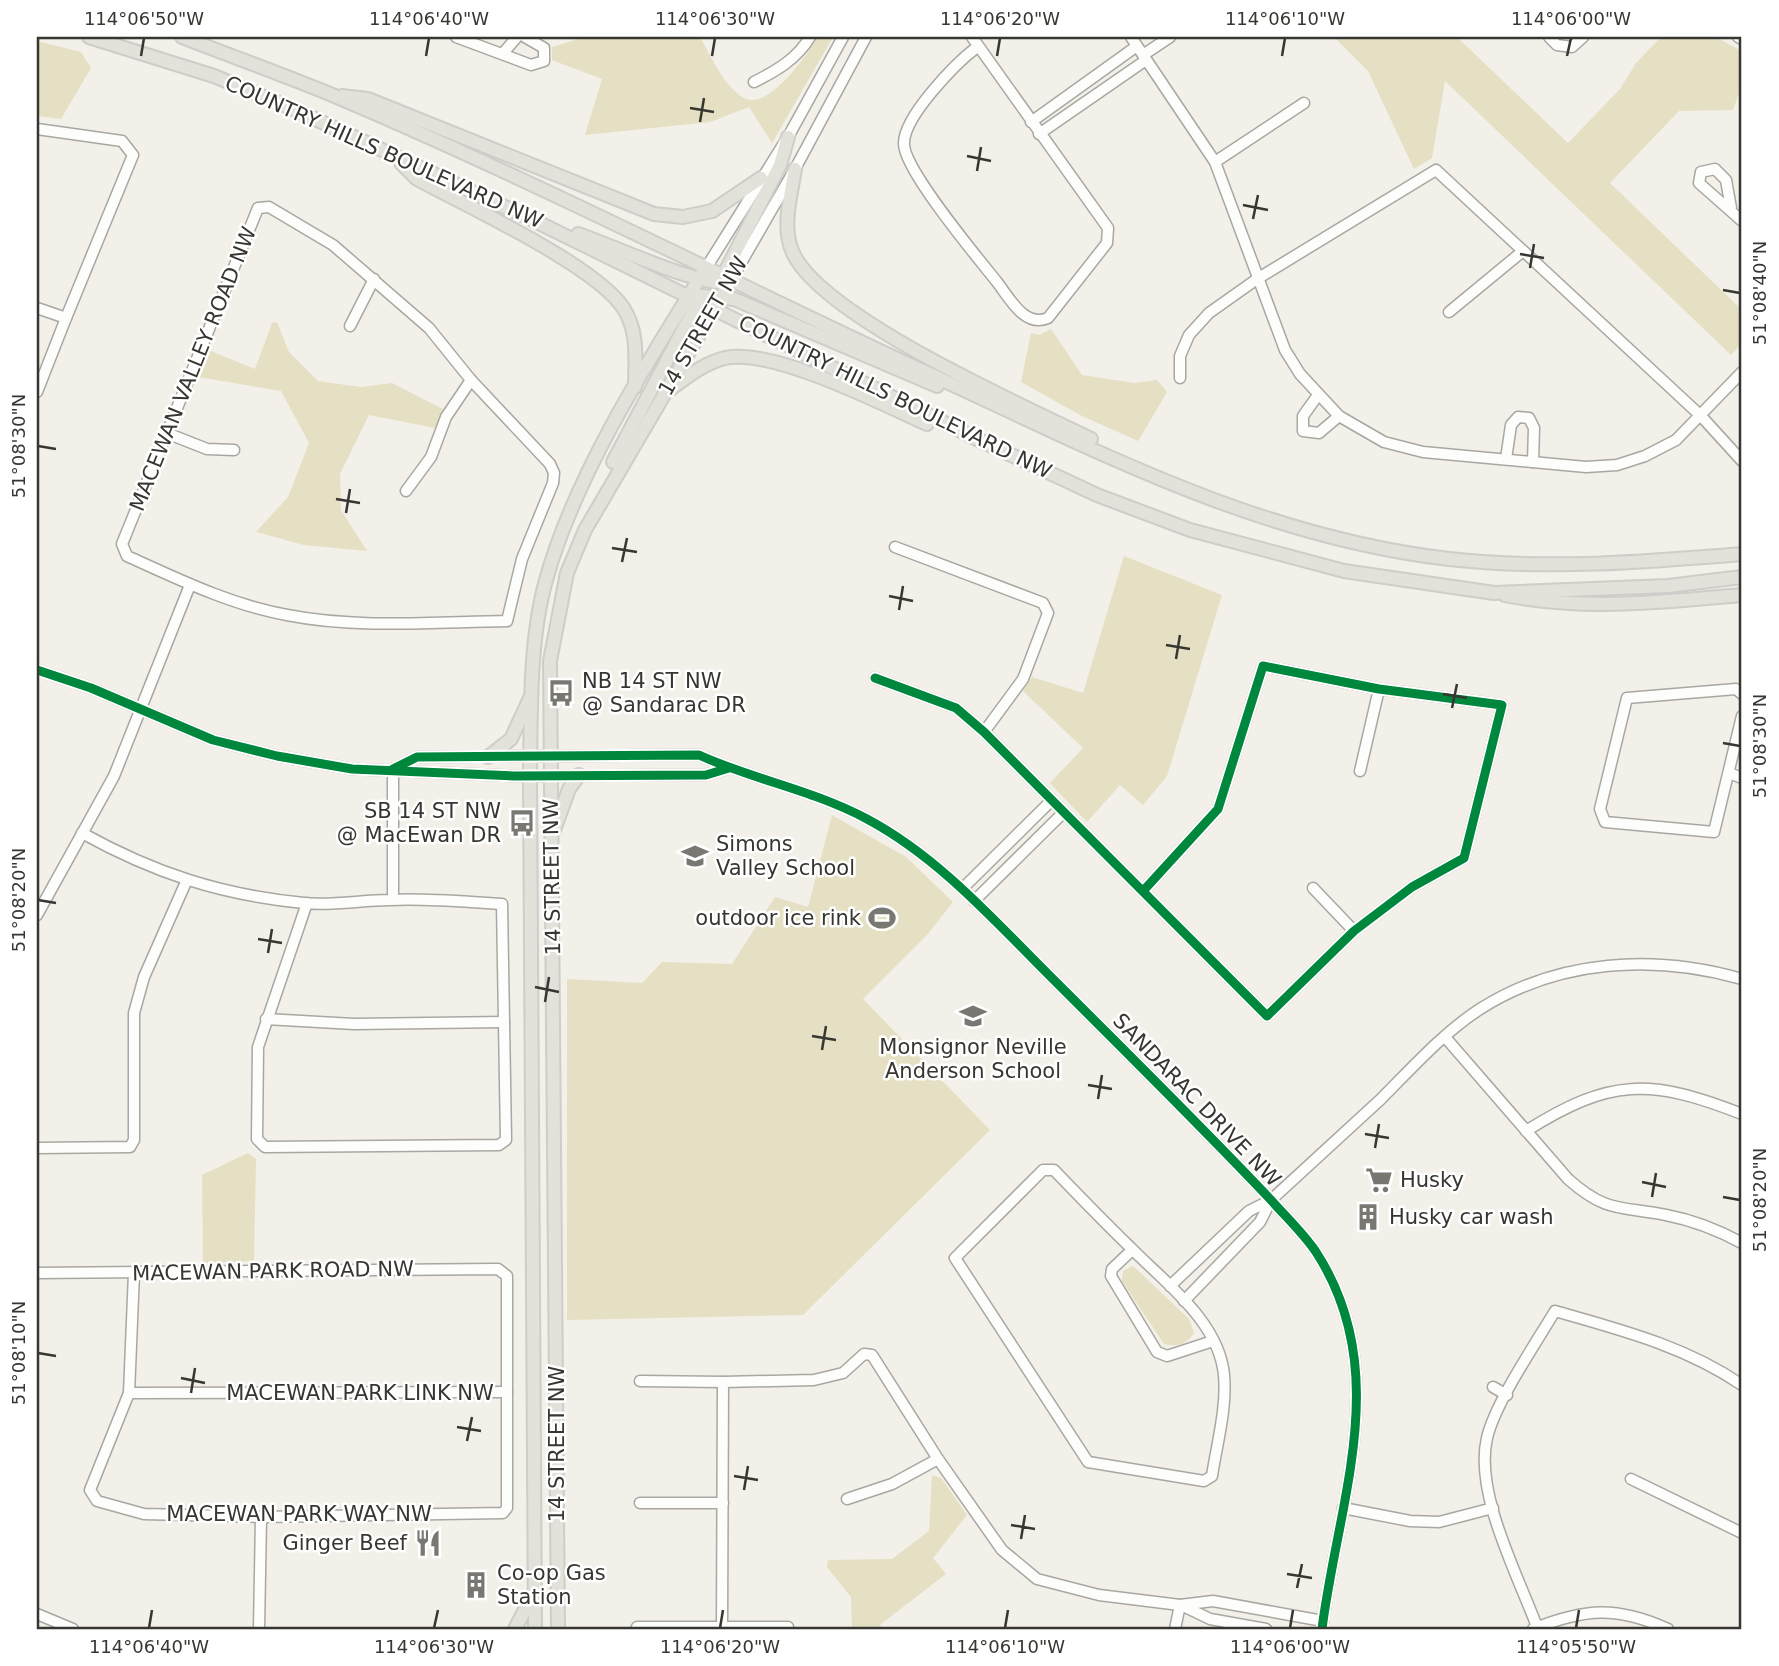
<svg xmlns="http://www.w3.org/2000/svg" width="1779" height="1666" font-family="'DejaVu Sans',sans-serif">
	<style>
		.green { fill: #e5e0c3 }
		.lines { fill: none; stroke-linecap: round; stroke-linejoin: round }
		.minor-casing { stroke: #a8a7a1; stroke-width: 13 }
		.major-casing { stroke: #cecdca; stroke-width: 16 }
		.minor { stroke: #fdfdfc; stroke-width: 10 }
		.major { stroke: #e2e1da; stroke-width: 12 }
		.cycleway-casing { stroke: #fff; stroke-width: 13 }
		.cycleway { stroke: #00873e; stroke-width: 9 }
		.ticks { fill: none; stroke: #373631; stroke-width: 2.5 }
		.labels { text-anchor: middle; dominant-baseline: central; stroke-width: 5; stroke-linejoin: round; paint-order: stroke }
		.street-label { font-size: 21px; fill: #373631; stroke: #fff }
		.poi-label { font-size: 21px; fill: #373631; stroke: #fff; text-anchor: start }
		.neatline { fill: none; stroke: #373631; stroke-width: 2.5 }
		.ticks-label { font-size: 18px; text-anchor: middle; fill: #373631 }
	</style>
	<rect width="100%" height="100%" fill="#f2f0e8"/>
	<!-- green -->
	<g class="green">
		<path d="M585,37h115c11,19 24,50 44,61 24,14 64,-45 74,-61h15l-61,106 -23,-36 -39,15 -125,13 17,-56 -50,-19v-13z"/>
		<polygon points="1334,37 1457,37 1568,143 1620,89 1636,63 1661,37 1715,37 1742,51 1742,85 1733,110 1679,111 1610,183 1742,310 1742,343 1731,355 1445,81 1432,158 1414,169 1368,71"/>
		<polygon points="37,41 81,52 91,68 61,119 37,116"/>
		<polygon points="277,322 289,352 318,381 361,387 392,383 443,409 435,428 369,415 340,474 341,510 367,551 304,545 256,532 288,497 309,443 281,391 198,377 206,349 255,369 272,323"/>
		<polygon points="1051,329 1082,375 1134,383 1157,380 1167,392 1138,441 1082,416 1021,382 1031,333 1039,335"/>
		<polygon points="1124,556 1222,595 1167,776 1143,805 1120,785 1087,822 1050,783 1083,748 1023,691 1032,677 1083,693"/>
		<polygon points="832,815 906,857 953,902 927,935 863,999 990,1130 803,1315 567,1320 567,979 642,983 662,962 732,964 775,897 808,907"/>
		<polygon points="248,1153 256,1159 254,1261 203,1263 202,1175"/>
		<path d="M1133,1266l56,53 5,14c-7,11 -17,14 -30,11l-42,-63 1,-10z"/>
		<polygon points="932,1475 941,1478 967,1515 933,1558 946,1574 881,1624 879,1629 852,1629 851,1597 827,1567 828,1560 892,1559 929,1531"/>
	</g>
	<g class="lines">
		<defs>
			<g id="minor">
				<polyline points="456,37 531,65 544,61 544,48 525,37"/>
				<path d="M972,37l136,191 -1,15 -59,75c-23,10 -38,-19 -51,-36 -19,-24 -93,-112 -93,-138 -1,-27 52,-81 73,-97"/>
				<polyline points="1131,37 1215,162 1285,350 1300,374 1339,416 1384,442 1423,452 1586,467 1617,465 1645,456 1676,440 1742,372"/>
				<polyline points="1549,37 1557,45 1572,47 1583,37"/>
				<polyline points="1738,37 1742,39"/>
				<polyline points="504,52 517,37"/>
				<polyline points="1143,55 1170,37"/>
				<path d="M754,82c22,-11 43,-23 56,-45"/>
				<polyline points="1031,122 1137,46"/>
				<polyline points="37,129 122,141 133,155 66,318"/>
				<polyline points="1039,134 1146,60"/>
				<polyline points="1215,162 1304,103"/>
				<path d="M269,207l64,38 96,83 42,52 79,84 4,9 -1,10 -31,76 -15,62c-72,1 -149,8 -220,-6 -56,-10 -109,-36 -160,-59l-5,-12 136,-336z"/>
				<polyline points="1731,208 1726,180 1715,169 1701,172 1699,183 1742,221"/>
				<polyline points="706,268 788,137 843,37"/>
				<polyline points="730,282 795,169 866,37"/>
				<polyline points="37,308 66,318 37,392"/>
				<polyline points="1449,312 1523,251"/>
				<polyline points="350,326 374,279"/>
				<polyline points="1180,378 1180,356 1189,335 1209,313 1257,279 1436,170 1701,416 1742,461"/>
				<polyline points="1318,395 1303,416 1303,431 1319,433 1339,416"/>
				<polyline points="169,434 207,449 234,450"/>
				<polyline points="1506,459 1511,425 1518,417 1529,418 1534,428 1533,462"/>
				<polyline points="406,491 431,457 446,417 471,380"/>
				<polyline points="895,547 1043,603 1048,613 1023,679 984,732"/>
				<polyline points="37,670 91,688 213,740 277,756 352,769 514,776 706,775 729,768"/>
				<polyline points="875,678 956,708 984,732 1267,1016 1354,931 1412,887 1464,858 1502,705 1379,689 1263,666 1218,809 1144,890"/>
				<polyline points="1742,694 1736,689 1627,698 1600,809 1605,822 1714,832 1742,716"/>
				<path d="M393,769l24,-12 282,-2c55,25 114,35 168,64 75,40 132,107 192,166 71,71 143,142 212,215 15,17 33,34 45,52 78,120 22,249 6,377"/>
				<polyline points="1360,771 1379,689"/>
				<polyline points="1729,773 1742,778"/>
				<path d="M82,833c72,40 139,62 222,70 28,3 58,-3 86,-3 37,-2 75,2 112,4l4,236 -7,5 -234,2 -8,-8 1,-92 49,-144"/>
				<polyline points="1313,888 1354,931"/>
				<polyline points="962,889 1051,801"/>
				<polyline points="393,899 393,769"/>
				<polyline points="974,901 1063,813"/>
				<polyline points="37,915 114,776 190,585"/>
				<polyline points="266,1019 354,1024 504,1022"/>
				<path d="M1445,1037l123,142c38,34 52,27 98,36 26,5 54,16 76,28"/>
				<path d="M1526,1131c84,-53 124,-53 216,-17"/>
				<polyline points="37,1148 130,1147 134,1140 134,1013 144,977 186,882"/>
				<path d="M1043,1170h11c25,26 50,52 76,77 34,35 89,74 94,128 3,33 -7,68 -12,101l-8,5 -116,-19 -133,-204z"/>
				<polyline points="1132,1250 1112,1269 1111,1276 1157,1352 1167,1356 1213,1341"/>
				<polyline points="37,1273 498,1269 507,1276 507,1508 503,1513 261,1517 144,1514 97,1501 90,1490 129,1393 134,1273"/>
				<path d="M1170,1286l79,-75 22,-11c36,-33 73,-67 110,-101 31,-31 62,-66 99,-90 79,-50 174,-55 262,-30"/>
				<polyline points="1184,1301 1260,1222 1271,1200"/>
				<polyline points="640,1381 723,1382"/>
				<polyline points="1493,1387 1507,1395"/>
				<polyline points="129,1393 507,1392"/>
				<polyline points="1631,1479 1742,1533"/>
				<polyline points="847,1499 892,1484 938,1459"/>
				<polyline points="640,1503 723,1503"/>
				<polyline points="1343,1508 1410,1521 1439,1522 1493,1508"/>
				<polyline points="1181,1605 1210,1619 1266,1629"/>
				<polyline points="37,1614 73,1629"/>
				<polyline points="637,1627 788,1627"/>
				<path d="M1537,1627c-19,-52 -63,-134 -50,-189 8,-35 49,-95 68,-127 66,19 130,35 187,74"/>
				<polyline points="259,1629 261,1517"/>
				<polyline points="722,1629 723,1382 814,1380 843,1373 864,1354 872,1355 938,1459 1002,1550 1037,1579 1099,1595 1180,1605 1213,1601 1323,1621"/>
				<polyline points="1175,1629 1180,1605"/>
				<path d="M1533,1629c52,-21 84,-23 135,0"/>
			</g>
			<g id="major">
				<polyline points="89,37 214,76 298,111 531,219 977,439 1097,495 1190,530 1344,571 1494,593 1668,586 1742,577"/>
				<path d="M182,37c49,19 99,37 148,57 201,85 395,185 593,277 172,79 335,166 526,188 97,11 197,3 293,-5"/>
				<polyline points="342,96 368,99 654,214 683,217 712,211 761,178"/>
				<path d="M401,163l16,16c50,27 180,87 207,130 15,24 11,52 11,78"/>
				<path d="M795,169c-4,27 -14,58 -2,84 29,64 231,153 298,186"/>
				<path d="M578,234c31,10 122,53 149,48"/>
				<polyline points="720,282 780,165 788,137"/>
				<polyline points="690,295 734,299 937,386"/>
				<path d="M669,390c17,-12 35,-27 56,-32 48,-10 155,45 202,66"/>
				<polyline points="613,462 701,296"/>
				<path d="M1505,595c79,16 158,7 237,0"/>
				<polyline points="488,757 511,739 530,698"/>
				<polyline points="554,830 569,789 579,775"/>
				<polyline points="515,1629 533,1594"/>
				<path d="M535,1629l-5,-853c1,-64 -1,-135 16,-196 29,-105 102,-219 160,-312"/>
				<polyline points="558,1629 550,661 567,573 585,530 730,282"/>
			</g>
		</defs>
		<!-- minor casing -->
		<use href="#minor" class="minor-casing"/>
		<!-- major casing -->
		<use href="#major" class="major-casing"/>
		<!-- minor -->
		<use href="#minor" class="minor"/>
		<!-- major -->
		<use href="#major" class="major"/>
		<defs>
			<g id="cycleway">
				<polyline points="37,670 91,688 213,740 277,756 352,769 514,776 706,775 729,768"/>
				<polyline points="875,678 956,708 984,732 1267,1016 1354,931 1412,887 1464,858 1502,705 1379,689 1263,666 1218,809 1144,890"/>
				<path d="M393,769l24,-12 282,-2c55,25 114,35 168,64 75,40 132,107 192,166 71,71 143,142 212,215 15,17 33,34 45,52 78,120 22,249 6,377"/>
			</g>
		</defs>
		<!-- cycleway casing -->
		<use href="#cycleway" class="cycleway-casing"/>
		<!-- cycleway -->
		<use href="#cycleway" class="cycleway"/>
	</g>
	<!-- ticks -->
	<path class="ticks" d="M141,56l3,-18M426,56l3,-18M712,56l3,-18M997,56l3,-18M1282,56l3,-18M1567,56l4,-18M690,108l24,4M700,122l4,-24M967,156l24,5M977,171l4,-24M1243,205l25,5M1253,219l5,-24M1520,254l24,4M1530,268l4,-24M1723,290l17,3M38,446l18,3M336,499l24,4M346,513l4,-24M612,548l25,4M622,562l5,-24M889,596l24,5M899,610l4,-24M1166,645l24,4M1176,659l4,-24M1443,694l24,4M1452,708l5,-24M1723,743l17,3M38,900l18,3M258,939l24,4M268,953l4,-24M535,987l24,5M545,1002l4,-25M812,1036l24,4M822,1050l4,-24M1088,1085l24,4M1098,1099l4,-24M1365,1134l24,4M1375,1148l4,-24M1642,1182l24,5M1652,1197l4,-24M1723,1197l17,3M38,1353l18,3M181,1378l24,5M191,1393l4,-25M457,1427l24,4M467,1441l5,-24M734,1476l24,4M744,1490l4,-24M1011,1525l24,4M1021,1539l4,-24M1287,1574l25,4M1297,1588l5,-24M149,1628l3,-18M434,1628l4,-18M720,1628l3,-18M1005,1628l3,-18M1290,1628l3,-18M1576,1628l3,-18"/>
	<!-- icons -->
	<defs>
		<symbol id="bus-bare" viewBox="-9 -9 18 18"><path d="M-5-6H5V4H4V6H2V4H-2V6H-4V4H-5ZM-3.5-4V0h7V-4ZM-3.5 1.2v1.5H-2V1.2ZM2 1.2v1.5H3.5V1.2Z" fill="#787771" stroke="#fff" stroke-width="2.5" paint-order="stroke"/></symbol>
		<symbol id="school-bare" viewBox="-9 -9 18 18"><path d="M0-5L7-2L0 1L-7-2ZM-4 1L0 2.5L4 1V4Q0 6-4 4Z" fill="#787771" stroke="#fff" stroke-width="2.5" paint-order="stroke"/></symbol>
		<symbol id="stadium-bare" viewBox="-9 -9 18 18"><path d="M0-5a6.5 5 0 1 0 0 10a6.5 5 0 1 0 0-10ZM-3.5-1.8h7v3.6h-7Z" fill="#787771" stroke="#fff" stroke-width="2.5" paint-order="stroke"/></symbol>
		<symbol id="supermarket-bare" viewBox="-9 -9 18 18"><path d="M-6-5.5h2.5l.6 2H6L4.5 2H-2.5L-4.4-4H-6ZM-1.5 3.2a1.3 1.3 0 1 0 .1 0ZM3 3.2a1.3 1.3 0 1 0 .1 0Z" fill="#787771" stroke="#fff" stroke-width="2.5" paint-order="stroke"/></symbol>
		<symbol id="building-bare" viewBox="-9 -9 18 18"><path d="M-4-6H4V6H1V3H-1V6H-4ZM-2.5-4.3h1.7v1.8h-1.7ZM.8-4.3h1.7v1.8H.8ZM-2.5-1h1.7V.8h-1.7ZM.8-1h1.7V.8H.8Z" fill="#787771" stroke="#fff" stroke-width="2.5" paint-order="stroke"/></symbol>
		<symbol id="restaurant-bare" viewBox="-9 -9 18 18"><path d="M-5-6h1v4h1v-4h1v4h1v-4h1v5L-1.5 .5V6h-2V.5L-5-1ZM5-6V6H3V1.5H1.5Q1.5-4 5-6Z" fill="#787771" stroke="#fff" stroke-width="2.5" paint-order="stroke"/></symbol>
	</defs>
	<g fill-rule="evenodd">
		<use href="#bus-bare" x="542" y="674" width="38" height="38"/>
		<use href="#bus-bare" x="503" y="804" width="38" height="38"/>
		<use href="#school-bare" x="676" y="837" width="38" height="38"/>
		<use href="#stadium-bare" x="863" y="899" width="38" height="38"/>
		<use href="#school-bare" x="954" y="997" width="38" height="38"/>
		<use href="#supermarket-bare" x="1360" y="1161" width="38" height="38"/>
		<use href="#building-bare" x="1349" y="1198" width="38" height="38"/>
		<use href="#restaurant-bare" x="409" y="1524" width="38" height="38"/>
		<use href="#building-bare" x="457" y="1566" width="38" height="38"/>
	</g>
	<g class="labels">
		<!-- street labels -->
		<g class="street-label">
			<text transform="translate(384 152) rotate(24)">COUNTRY HILLS BOULEVARD NW</text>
			<text transform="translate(703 326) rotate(-60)">14 STREET NW</text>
			<text transform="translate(193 369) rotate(-68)">MACEWAN VALLEY ROAD NW</text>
			<text transform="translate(895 397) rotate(26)">COUNTRY HILLS BOULEVARD NW</text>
			<text transform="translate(552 877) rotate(-91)">14 STREET NW</text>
			<text transform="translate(1197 1100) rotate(46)">SANDARAC DRIVE NW</text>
			<text transform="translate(273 1271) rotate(-1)">MACEWAN PARK ROAD NW</text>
			<text x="360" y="1393">MACEWAN PARK LINK NW</text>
			<text transform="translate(557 1444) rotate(-90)">14 STREET NW</text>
			<text x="299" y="1514">MACEWAN PARK WAY NW</text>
		</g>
		<!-- poi labels -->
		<g class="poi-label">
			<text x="582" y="681">NB 14 ST NW<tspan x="582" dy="24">@ Sandarac DR</tspan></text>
			<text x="501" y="811" text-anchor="end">SB 14 ST NW<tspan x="501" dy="24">@ MacEwan DR</tspan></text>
			<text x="716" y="844">Simons<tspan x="716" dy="24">Valley School</tspan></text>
			<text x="861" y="918" text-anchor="end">outdoor ice rink</text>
			<text x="973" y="1047" text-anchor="middle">Monsignor Neville<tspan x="973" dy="24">Anderson School</tspan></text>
			<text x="1400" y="1180">Husky</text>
			<text x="1389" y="1217">Husky car wash</text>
			<text x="407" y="1543" text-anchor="end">Ginger Beef</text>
			<text x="497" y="1573">Co-op Gas<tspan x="497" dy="24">Station</tspan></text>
		</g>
	</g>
	<!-- border -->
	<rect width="1779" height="1666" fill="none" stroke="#ffffff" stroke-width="77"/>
	<rect x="38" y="38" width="1702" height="1590" class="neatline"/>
	<g class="ticks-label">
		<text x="144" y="25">114°06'50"W</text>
		<text x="429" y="25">114°06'40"W</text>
		<text x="715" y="25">114°06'30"W</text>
		<text x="1000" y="25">114°06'20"W</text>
		<text x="1285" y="25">114°06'10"W</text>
		<text x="1571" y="25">114°06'00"W</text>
		<text transform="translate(1760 293) rotate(-90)" y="6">51°08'40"N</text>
		<text transform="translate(19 446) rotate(-90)" y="6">51°08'30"N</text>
		<text transform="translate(1760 746) rotate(-90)" y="6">51°08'30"N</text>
		<text transform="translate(19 900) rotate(-90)" y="6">51°08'20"N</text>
		<text transform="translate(1760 1200) rotate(-90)" y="6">51°08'20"N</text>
		<text transform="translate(19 1353) rotate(-90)" y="6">51°08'10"N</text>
		<text x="149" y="1653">114°06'40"W</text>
		<text x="434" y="1653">114°06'30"W</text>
		<text x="720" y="1653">114°06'20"W</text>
		<text x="1005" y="1653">114°06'10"W</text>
		<text x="1290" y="1653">114°06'00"W</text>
		<text x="1576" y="1653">114°05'50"W</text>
	</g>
</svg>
